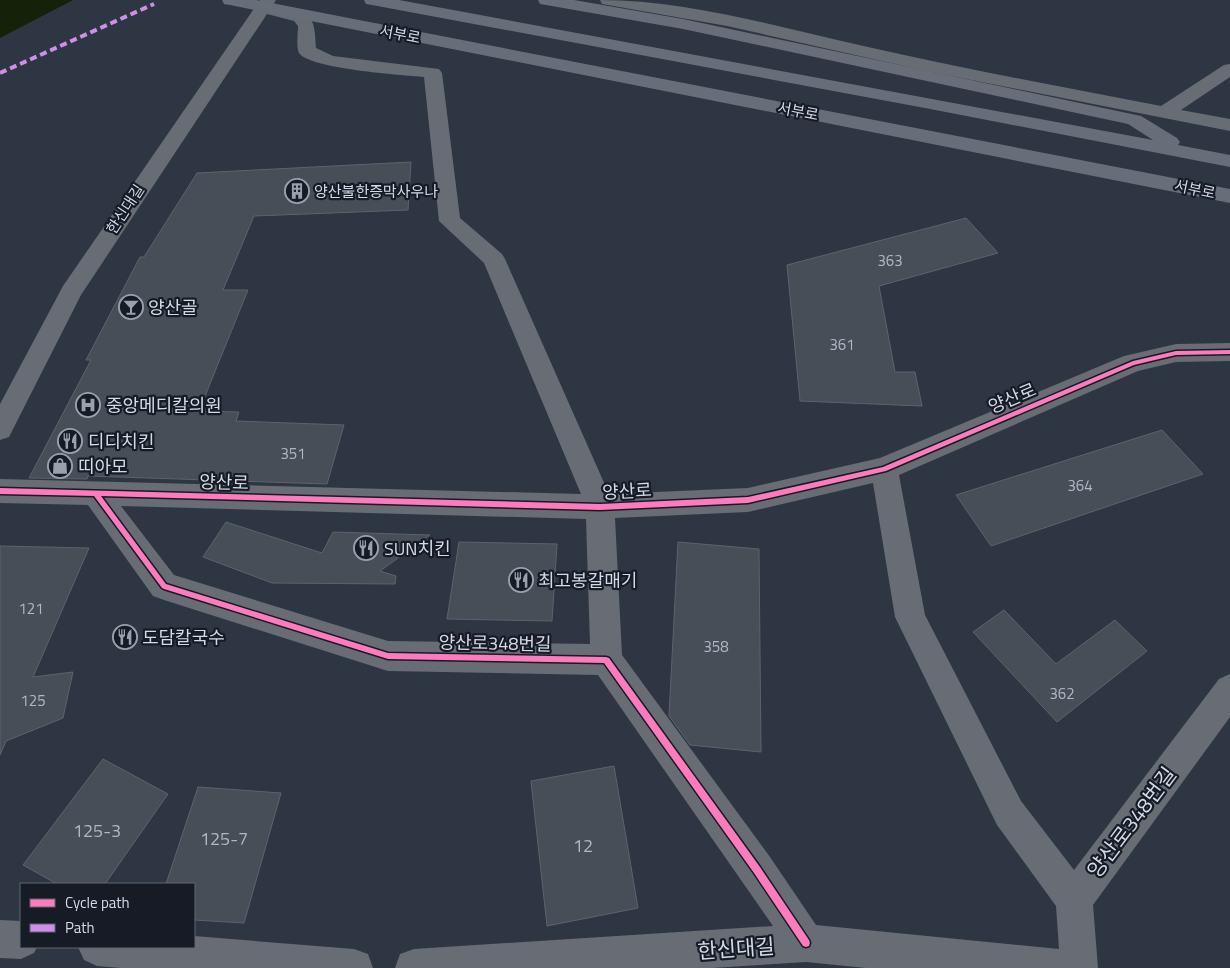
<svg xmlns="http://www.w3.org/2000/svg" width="1230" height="968" font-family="'Titillium Web','Noto Sans KR',sans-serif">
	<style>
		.water { fill: #132208 }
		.building { fill: #484e58; stroke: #5d636e }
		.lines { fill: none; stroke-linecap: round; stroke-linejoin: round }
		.minor { fill: #676c75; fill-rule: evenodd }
		.major { fill: #676d79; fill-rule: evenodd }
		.quiet { stroke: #ce8fe9; stroke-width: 4; stroke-dasharray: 7 4; stroke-linecap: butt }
		.cycleway-casing { stroke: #161b26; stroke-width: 3 }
		.cycleway { fill: #fd7abc; fill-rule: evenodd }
		.labels { text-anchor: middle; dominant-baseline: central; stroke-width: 4.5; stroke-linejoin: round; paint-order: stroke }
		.far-street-label { font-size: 15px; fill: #d2dae9; stroke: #161b26 }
		.far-poi-label { font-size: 15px; fill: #d2dae9; stroke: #161b26; text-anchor: start }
		.number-label { font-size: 15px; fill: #b0b7c5 }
		.poi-label { font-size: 18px; fill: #d2dae9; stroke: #161b26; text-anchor: start }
		.street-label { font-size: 18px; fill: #d2dae9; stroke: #161b26 }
		.near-number-label { font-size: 18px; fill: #b0b7c5 }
		.near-street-label { font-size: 21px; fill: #d2dae9; stroke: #161b26 }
	</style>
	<rect width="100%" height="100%" fill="#2f3643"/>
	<!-- water -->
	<polygon class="water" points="0,0 73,0 0,38"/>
	<!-- building -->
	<g class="building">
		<polygon points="411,162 408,210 254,216 223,290 248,290 199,411 239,412 236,421 344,425 327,484 88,476 87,479 29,478 91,360 86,360 140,257 144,257 197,173"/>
		<polygon points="966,218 998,253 879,286 895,372 915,372 922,406 800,401 787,265"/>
		<polygon points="1162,430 1203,474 991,546 956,495"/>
		<polygon points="226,522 322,553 333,532 430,535 380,571 396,576 395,584 272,583 203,557"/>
		<polygon points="459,542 557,544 552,621 447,619"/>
		<polygon points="678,542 759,549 761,752 690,745 669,716"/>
		<polygon points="0,546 89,548 33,677 73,672 63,718 6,741 0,755"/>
		<polygon points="1004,610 1056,664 1115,620 1147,651 1057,722 973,632"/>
		<polygon points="103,759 168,794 105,884 57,884 23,865"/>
		<polygon points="614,766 638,908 547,926 531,781"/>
		<polygon points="198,787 281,793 244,923 194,920 194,884 166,884"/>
	</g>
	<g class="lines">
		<!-- minor -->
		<g class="minor">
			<path d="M260,0h16l-3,5c35,9 42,4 43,43l17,8 106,13 3,4 18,145 42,36 3,5 104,235 139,-6 132,-30 244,-102 52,-12 54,-1v18l-54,1 -38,9 -239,104 26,140 96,186 53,69 145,-191 11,-5v43l-137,188 5,63h-232l-60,-6 -94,6h-317l5,-14 14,-5 359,-23 -175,-251 -210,-4 -224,-71 -11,-4 -65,-91 -88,-2v-24l581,15 -97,-231 -45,-42 -15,-144c-22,-2 -114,-8 -125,-24 -3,-6 -1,-20 -1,-27l-4,-5 -27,-7 -186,281 -72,142 -9,3v-36l63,-118zM873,483l22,134 102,208 59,81 3,43 -243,-24 -46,-68 -148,-202 -7,-137 133,-6zM121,506l465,13 4,125 -202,-3 -214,-66z"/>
			<path d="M600,0c90,0 180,28 268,47 97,22 195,40 293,59l63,-41 6,-1v13l-49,33 49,9v12l-304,-60 -199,-45 -119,-21 -6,-1z"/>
			<polygon points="0,920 21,921 21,947 37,947 34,953 21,959 0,958"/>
			<polygon points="194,936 354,949 368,954 373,968 121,968 97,966 84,960 78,947 194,947"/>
		</g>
		<!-- major -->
		<g class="major">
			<polygon points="222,0 256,0 1230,189 1230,203 230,5 224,4"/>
			<polygon points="364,0 399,0 1153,140 1128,124 683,29 546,5 540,4 538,0 574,0 683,19 1141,116 1177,138 1180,142 1178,145 1230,155 1230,167 925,108 372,5 366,4"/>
		</g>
		<!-- quiet -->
		<polyline class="quiet" points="0,73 154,4"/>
		<defs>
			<polygon id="cycleway" points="1230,350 1230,354 1176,355 1134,365 886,471 748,503 600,510 101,496 166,584 388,653 606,657 609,658 760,867 809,940 810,943 809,946 806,947 803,946 754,873 604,663 388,659 164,589 162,588 94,496 0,494 0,488 600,504 748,497 883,467 1133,361 1176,351"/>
		</defs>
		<!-- cycleway casing -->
		<use href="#cycleway" class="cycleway-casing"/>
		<!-- cycleway -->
		<use href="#cycleway" class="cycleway"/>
	</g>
	<!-- icons -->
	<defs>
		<symbol id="building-ring" viewBox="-11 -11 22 22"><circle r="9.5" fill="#161b26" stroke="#99a1af" stroke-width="1.5"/><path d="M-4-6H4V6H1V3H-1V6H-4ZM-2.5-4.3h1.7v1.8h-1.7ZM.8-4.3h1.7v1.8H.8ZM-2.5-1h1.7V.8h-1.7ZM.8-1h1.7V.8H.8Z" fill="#99a1af"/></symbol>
		<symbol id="bar-ring" viewBox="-11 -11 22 22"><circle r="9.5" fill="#161b26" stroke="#99a1af" stroke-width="1.5"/><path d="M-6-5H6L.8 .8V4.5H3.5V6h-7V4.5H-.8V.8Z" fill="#99a1af"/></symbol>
		<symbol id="hospital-ring" viewBox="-11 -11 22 22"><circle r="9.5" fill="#161b26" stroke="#99a1af" stroke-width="1.5"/><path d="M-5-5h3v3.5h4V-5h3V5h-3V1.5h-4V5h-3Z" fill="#99a1af"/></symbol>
		<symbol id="restaurant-ring" viewBox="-11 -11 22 22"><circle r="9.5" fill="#161b26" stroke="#99a1af" stroke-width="1.5"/><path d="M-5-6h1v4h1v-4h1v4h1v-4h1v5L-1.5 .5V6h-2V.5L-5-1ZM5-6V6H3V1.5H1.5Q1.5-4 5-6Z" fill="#99a1af"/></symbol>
		<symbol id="shop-ring" viewBox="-11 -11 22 22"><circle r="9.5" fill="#161b26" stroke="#99a1af" stroke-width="1.5"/><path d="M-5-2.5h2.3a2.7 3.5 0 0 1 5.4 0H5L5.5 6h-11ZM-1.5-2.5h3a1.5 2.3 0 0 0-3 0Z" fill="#99a1af"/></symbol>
	</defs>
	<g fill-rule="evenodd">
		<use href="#building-ring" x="283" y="177" width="28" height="28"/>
		<use href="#bar-ring" x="117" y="293" width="28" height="28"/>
		<use href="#hospital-ring" x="74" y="391" width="28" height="28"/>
		<use href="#restaurant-ring" x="56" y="427" width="28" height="28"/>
		<use href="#shop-ring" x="46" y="452" width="28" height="28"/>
		<use href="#restaurant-ring" x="352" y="534" width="28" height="28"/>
		<use href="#restaurant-ring" x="507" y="566" width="28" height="28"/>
		<use href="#restaurant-ring" x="111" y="623" width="28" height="28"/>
	</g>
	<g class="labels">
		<!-- far-street labels -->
		<g class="far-street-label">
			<text transform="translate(400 34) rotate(11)">서부로</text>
			<text transform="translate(798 111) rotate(11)">서부로</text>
			<text transform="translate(1195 189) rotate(12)">서부로</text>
			<text transform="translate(125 209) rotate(-57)">한신대길</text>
		</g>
		<!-- far-poi labels -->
		<g class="far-poi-label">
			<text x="314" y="191">양산불한증막사우나</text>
		</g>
		<!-- number labels -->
		<g class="number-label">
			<text x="890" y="260">363</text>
			<text x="842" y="344">361</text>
			<text x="293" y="453">351</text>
			<text x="1080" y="485">364</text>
			<text x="31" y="608">121</text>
			<text x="716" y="646">358</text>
			<text x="1062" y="693">362</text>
			<text x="33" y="700">125</text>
		</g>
		<!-- poi labels -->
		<g class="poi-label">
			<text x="148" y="307">양산골</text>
			<text x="106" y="405">중앙메디칼의원</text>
			<text x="88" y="441">디디치킨</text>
			<text x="78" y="466">띠아모</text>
			<text x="384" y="548">SUN치킨</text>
			<text x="538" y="580">최고봉갈매기</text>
			<text x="142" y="637">도담칼국수</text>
		</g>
		<!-- street labels -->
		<g class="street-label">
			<text transform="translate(1012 398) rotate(-23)">양산로</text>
			<text transform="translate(224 482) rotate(2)">양산로</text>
			<text transform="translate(627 491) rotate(-3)">양산로</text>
			<text transform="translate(495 643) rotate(1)">양산로348번길</text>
		</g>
		<!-- near-number labels -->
		<g class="near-number-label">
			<text x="97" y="830">125-3</text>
			<text x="224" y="838">125-7</text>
			<text x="583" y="845">12</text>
		</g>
		<!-- near-street labels -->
		<g class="near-street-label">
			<text transform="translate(1131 822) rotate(-53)">양산로348번길</text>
			<text transform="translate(736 948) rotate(-4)">한신대길</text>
		</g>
	</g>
	<!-- legend -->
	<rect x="20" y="883" width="175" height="65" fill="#161b26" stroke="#616774"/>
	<rect x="30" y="899" width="25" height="8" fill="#fd7abc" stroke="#616774"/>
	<text x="65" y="908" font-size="15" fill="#d2dae9">Cycle path</text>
	<rect x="30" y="924" width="25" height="8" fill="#ce8fe9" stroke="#616774"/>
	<text x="65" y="933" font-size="15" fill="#d2dae9">Path</text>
</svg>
